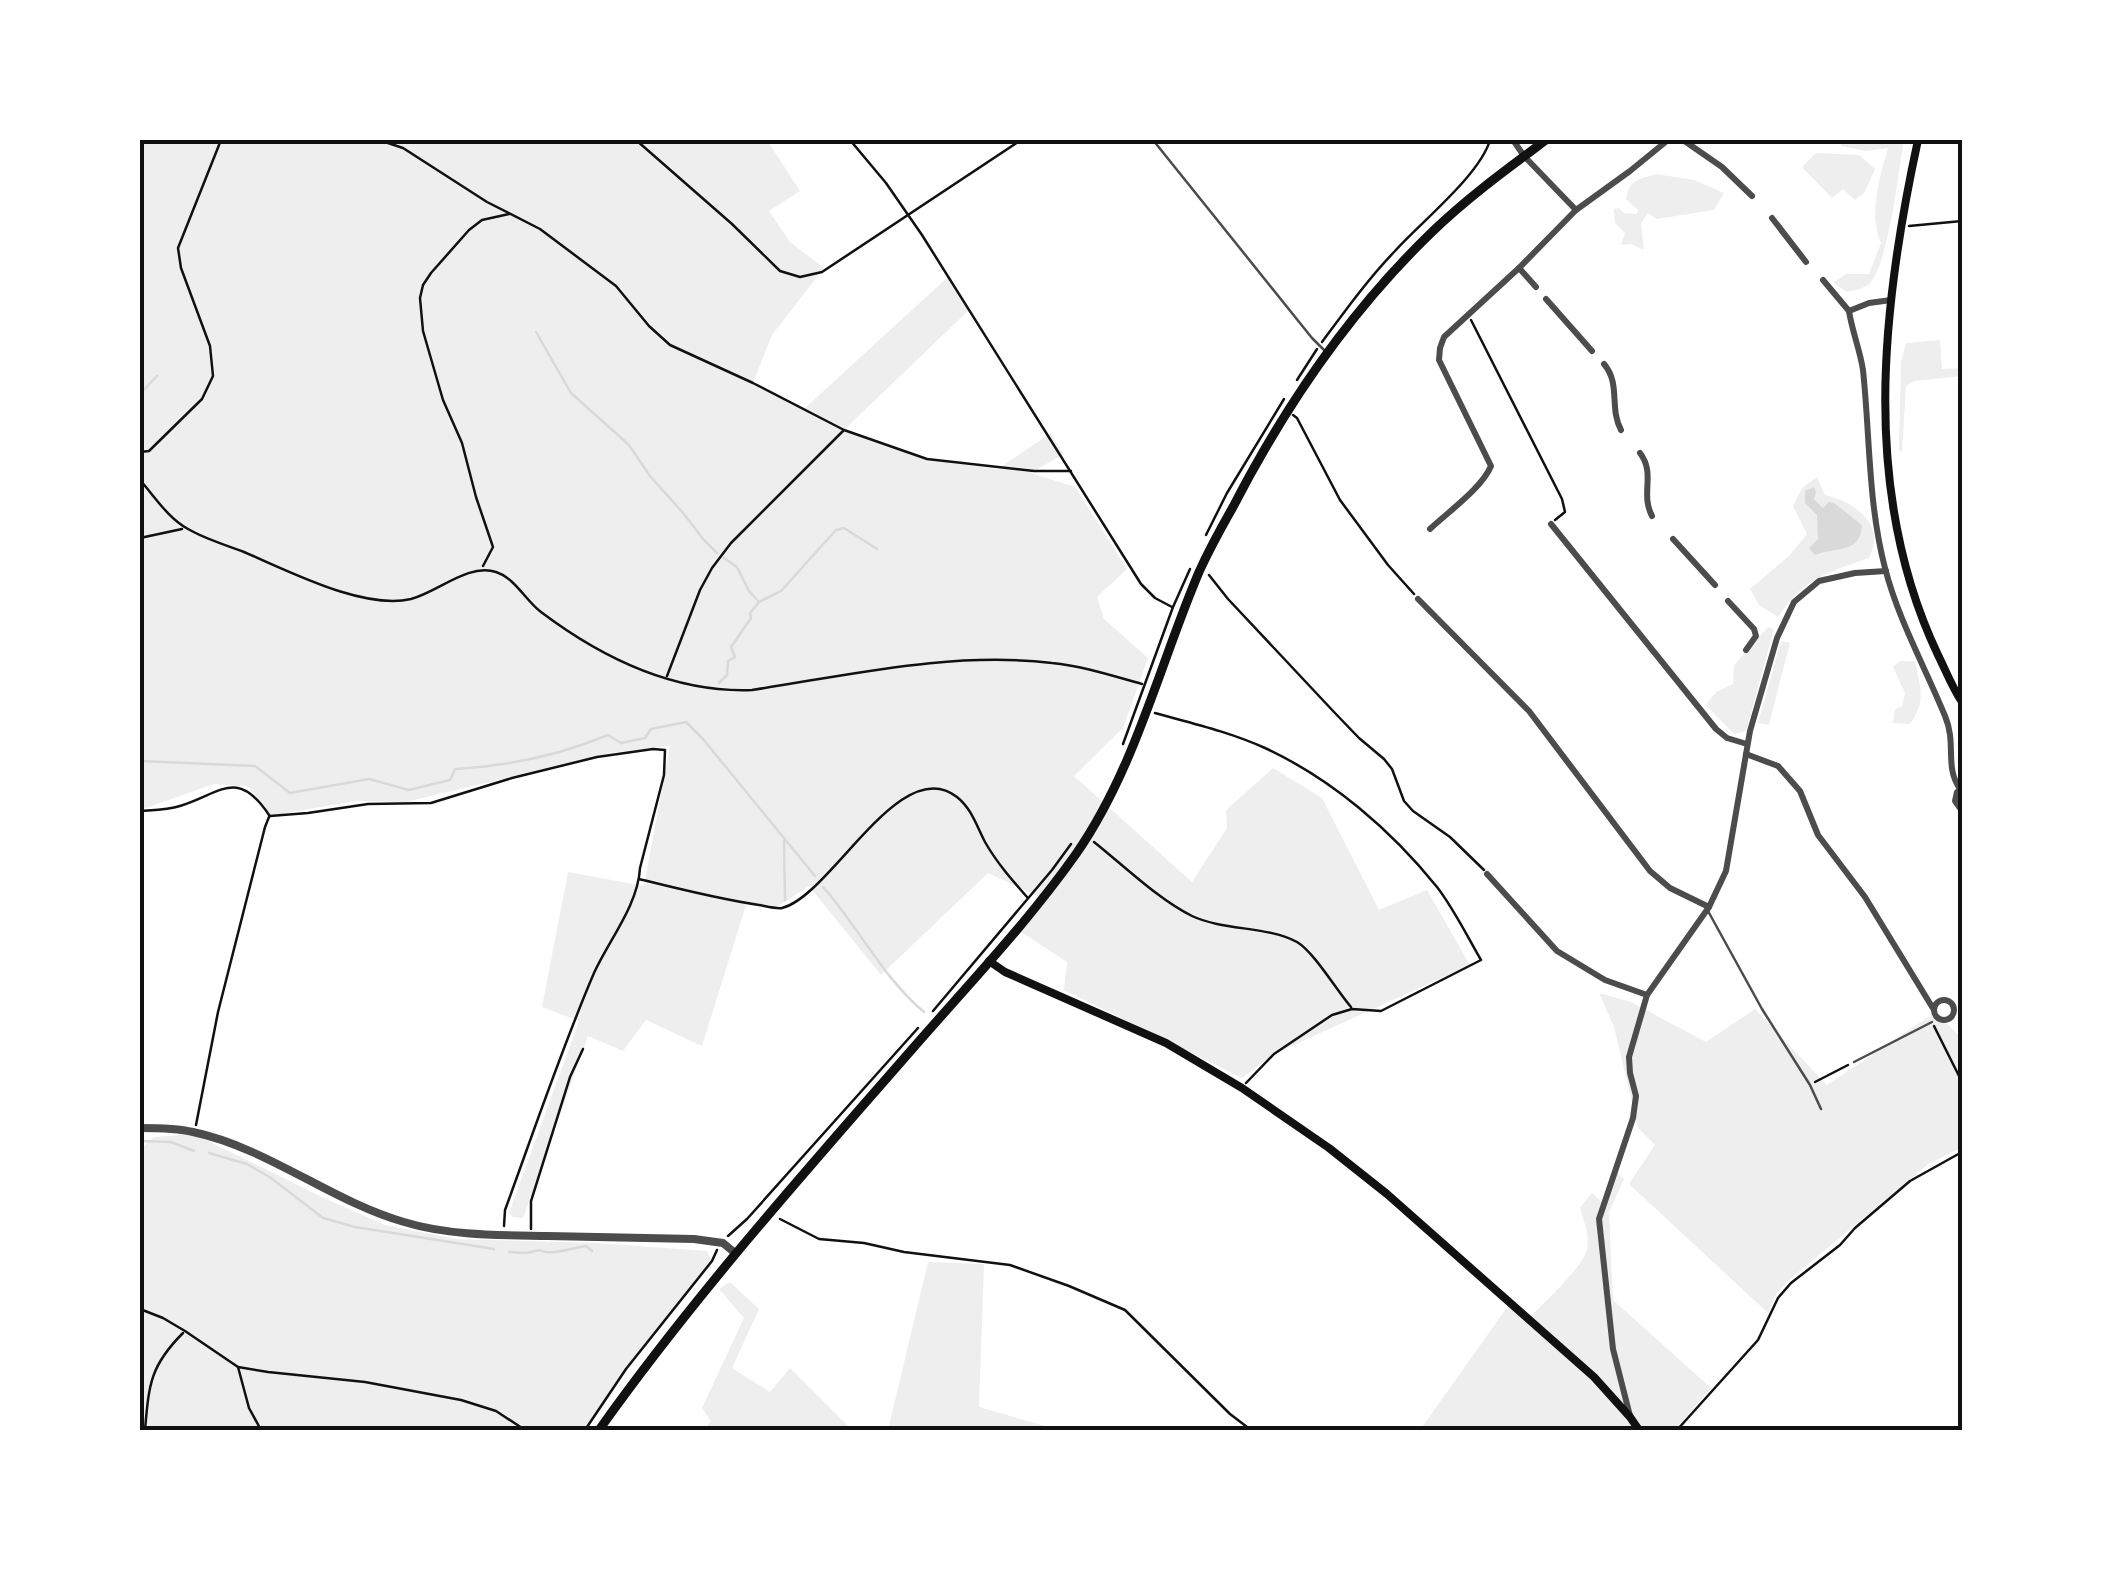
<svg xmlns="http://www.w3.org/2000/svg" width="2102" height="1570" font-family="'PT Sans Narrow',sans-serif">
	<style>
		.green { fill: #eee; fill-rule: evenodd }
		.water { fill: #d9d9d9 }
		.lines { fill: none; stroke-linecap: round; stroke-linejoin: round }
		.stream { stroke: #d9d9d9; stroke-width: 2.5 }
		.path { stroke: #111; stroke-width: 2.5 }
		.service { stroke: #4c4c4c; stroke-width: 2.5 }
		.minor { stroke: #4c4c4c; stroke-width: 6 }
		.tertiary { stroke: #4c4c4c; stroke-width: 8 }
		.secondary { stroke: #111; stroke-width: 8 }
		.primary { stroke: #111; stroke-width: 9 }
		.neatline { fill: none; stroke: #111; stroke-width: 4 }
	</style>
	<rect width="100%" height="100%" fill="#fff"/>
	<!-- green -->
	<g class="green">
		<polygon points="140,140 767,140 800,191 769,211 790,242 824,268 772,335 753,383 805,408 949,276 970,309 845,429 928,460 998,469 1051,433 1063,454 1031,473 1075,487 1127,569 1097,597 1104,619 1148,658 1123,728 1074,776 1192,882 1227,828 1226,810 1273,768 1322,798 1379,910 1427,890 1470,965 1274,1054 1242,1078 1064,990 1067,962 1021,932 1044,899 988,873 881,975 809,886 777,907 746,905 702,1046 646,1020 623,1051 588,1036 523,1218 513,1217 509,1213 579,1021 542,1007 568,872 644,886 670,746 609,753 406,802 354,801 270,816 249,787 214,784 140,810"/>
		<path d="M1842,140h62c-6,32 -15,124 -35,144 -6,5 -14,6 -22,8l-14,-9 13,-9h23l12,-31c-13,-28 -1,-67 7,-95l-22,3 -25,-5z"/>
		<polygon points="1816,153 1859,155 1875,169 1864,193 1855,200 1843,189 1832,198 1802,167"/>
		<path d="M1656,174l38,6 30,13 -10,17 -57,9 -9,-6 -7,10 3,27 -13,-6 -10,1 4,-12 -10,-10 -1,-14 5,-1 5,5 13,1 1,-4 -12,-11c3,-20 14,-20 30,-25z"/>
		<polygon points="1940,340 1942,369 1962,368 1962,376 1914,381 1906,386 1902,452 1899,450 1901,362 1906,343"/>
		<path d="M1817,477l8,18c22,5 51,21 49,47 -1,6 -3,11 -5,16 -41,14 -66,21 -91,59l-19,-12 -9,-16 39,-33 18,-22 -14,-28 9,-18zM1805,491l18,17 39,17 -44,14v-24l-13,-12z"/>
		<polygon points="1768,627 1774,629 1746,731 1734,734 1706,705 1716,692 1733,684 1734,665"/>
		<polygon points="1781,641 1790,643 1769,725 1758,723"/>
		<path d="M1900,661h15c5,26 12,40 -5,63l-17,-1 2,-14 7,-3 3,-13 -12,-26z"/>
		<polygon points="1599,993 1631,1002 1706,1042 1755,1009 1827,1085 1936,1012 1962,1039 1962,1147 1927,1165 1789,1280 1777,1292 1768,1313 1629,1184 1655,1145 1638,1128 1614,1027"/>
		<polygon points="194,1134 324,1198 385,1225 456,1239 597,1243 707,1251 712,1261 626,1369 585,1430 140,1430 140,1324 145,1309 140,1308 140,1150 154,1137"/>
		<path d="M1617,1172l7,7 -15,33 4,88 98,88 -36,42h-255l88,-124 18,15c14,-14 52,-50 59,-66 7,-14 -1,-33 -5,-47l12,-15 11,10z"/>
		<polygon points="928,1262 984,1264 979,1407 1045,1426 1044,1430 888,1430"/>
		<polygon points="730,1282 759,1309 732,1368 770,1392 790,1368 852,1430 704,1430 711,1421 702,1408 744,1318 719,1289"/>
	</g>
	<!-- water -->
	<path class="water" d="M1814,487l2,5 -2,7 9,9 6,-6 5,1 28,22c-1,29 -28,22 -47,30l-6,-7 9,-9 -1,-24 -12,-12v-12z"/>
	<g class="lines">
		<!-- stream -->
		<g class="stream">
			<polyline points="536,332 571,393 629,445 650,476 684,514 703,539 717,553"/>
			<polyline points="140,394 157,376"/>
			<polyline points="724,558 737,567 749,591 759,602"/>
			<polyline points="719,683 727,675 728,661 735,657 731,647 751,618 750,613 759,602 781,591 836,530 844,528 877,549"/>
			<path d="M140,761l115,5 35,27 79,-14 40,11 41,-10 5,-11c52,-3 105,-14 153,-34l13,8 24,-5 6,-9 35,-7 17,17 112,137"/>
			<polyline points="784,841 785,900"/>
			<path d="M823,887c35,39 60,91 101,125"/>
			<polyline points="140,1141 171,1142 194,1151"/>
			<polyline points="209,1153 247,1164 271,1178 323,1218 355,1227 494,1249"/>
			<path d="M509,1252l17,1 14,-3c10,6 33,-2 46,-4l6,5"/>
		</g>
		<!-- path -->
		<g class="path">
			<polyline points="379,140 403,148 487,202 540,229 616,286 649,326 670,345 753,383 844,430 927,459 1034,471 1071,471"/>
			<polyline points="636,140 732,224 780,271 800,277 822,272 1021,140"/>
			<polyline points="850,140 886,183 922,235 1141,584 1155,598 1172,607"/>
			<polyline points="1909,226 1962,221"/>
			<polyline points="1471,320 1562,499 1565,512 1555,520"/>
			<path d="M1322,342c23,-31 46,-63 73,-91 25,-28 85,-76 95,-111"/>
			<polyline points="1297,380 1317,349"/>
			<polyline points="1293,415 1297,418 1340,500 1388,565 1414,594"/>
			<polyline points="140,452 149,451 202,399 213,376 210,346 181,268 178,248 221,140"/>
			<path d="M140,480c15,17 28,38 48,49 17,10 38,16 56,23 45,19 119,58 167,47 27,-7 57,-36 85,-27 19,6 30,29 45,40 61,46 133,81 211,78 98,-15 200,-39 300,-27 31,3 61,13 90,21"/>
			<polyline points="1206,535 1227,493 1284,399"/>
			<polyline points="140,538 182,529"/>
			<polyline points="483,566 493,547 476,497 462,443 443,400 423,331 420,298 423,285 431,273 469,230 482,220 509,214"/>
			<polyline points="1209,575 1228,599 1334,712 1359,738 1384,759 1392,769 1404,801 1413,811 1450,837 1484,870"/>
			<polyline points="667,676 700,590 712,568 731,543 843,431"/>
			<path d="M1155,713c36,10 75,19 110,35 67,31 126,82 172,139 17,22 30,49 44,73l-100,51 -29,-2 -20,6 -58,39 -28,29"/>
			<polyline points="1123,744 1173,607 1190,569"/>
			<path d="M140,811c13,-1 27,-1 40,-5 40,-12 57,-39 89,9"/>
			<path d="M270,816l38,-3 60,-9 63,-1 81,-25 85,-21 56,-8 12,1 -1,25 -24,93c-2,37 -31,72 -46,105 -33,77 -60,158 -89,237l-1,16"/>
			<path d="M1094,842c29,23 65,58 98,74 32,15 76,10 105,26 17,10 40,49 54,65"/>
			<path d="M639,879c40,10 79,20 120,26 6,1 17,4 23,3 49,-12 118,-156 175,-111 15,12 20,30 28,45 12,21 27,38 42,55"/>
			<polyline points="933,1011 1052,870 1071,844"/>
			<polyline points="1934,1026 1962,1082"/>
			<polyline points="1815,1082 1848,1065"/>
			<polyline points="196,1125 218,1012 265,827 269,817"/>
			<polyline points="780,1219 819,1239 864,1243 904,1252 1010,1265 1069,1286 1125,1310 1230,1414 1251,1430"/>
			<polyline points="531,1229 531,1201 570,1077 583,1049"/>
			<polyline points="728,1236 747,1219 918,1028"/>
			<polyline points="140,1309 163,1318 185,1331 238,1367 268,1372 365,1382 461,1400 496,1411 525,1430"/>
			<polyline points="238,1367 249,1408 261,1430"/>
			<path d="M145,1430c4,-46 5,-64 38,-97"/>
			<polyline points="585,1430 626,1369 712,1261 717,1250"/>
			<polyline points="1677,1430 1758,1340 1778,1298 1791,1283 1840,1245 1855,1228 1910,1181 1962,1152"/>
		</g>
		<!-- service -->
		<g class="service">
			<polyline points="1153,140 1312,338 1326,352"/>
			<polyline points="1708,911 1762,1009 1810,1085 1821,1109"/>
			<polyline points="1854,1062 1932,1022"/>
		</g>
		<!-- minor -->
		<g class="minor">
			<polyline points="1513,140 1524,156 1576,210"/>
			<polyline points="1683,140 1722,167 1752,196"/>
			<polyline points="1772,218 1806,262"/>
			<polyline points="1519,268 1536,287"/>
			<polyline points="1823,280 1849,311"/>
			<polyline points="1546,299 1592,351"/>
			<path d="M1849,311c3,20 11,39 14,59 7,66 5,133 22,198 13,51 40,99 60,148 12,28 -1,50 15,73"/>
			<polyline points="1849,311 1869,303 1891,300"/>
			<path d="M1604,364c17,20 5,44 17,66"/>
			<path d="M1640,453c16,21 0,40 12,63"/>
			<polyline points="1551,524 1716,729 1727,738 1747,744"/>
			<path d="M1430,529c18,-17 52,-41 61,-63l-52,-106 1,-12 4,-11 75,-69 57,-58 54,-39 38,-31"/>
			<polyline points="1673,539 1715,585"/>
			<polyline points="1418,599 1529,711 1650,871 1670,888 1709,907"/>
			<polyline points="1728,601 1754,629 1756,636 1746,650"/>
			<polyline points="1746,754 1778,766 1800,791 1818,835 1865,897 1934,1010"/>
			<polyline points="1962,788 1957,792 1955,801 1962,811"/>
			<polyline points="1487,874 1557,951 1605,980 1647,995"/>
			<circle cx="1944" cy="1010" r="10"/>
			<polyline points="1630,1416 1613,1349 1599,1219 1633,1118 1636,1096 1630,1073 1629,1057 1647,995 1709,907 1726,871 1750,731 1777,638 1794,602 1819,581 1855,573 1886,571"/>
		</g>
		<!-- tertiary -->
		<path class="tertiary" d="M140,1128c18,0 36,0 53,4 75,16 138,69 211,90 46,14 97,13 144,14 49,1 97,2 146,3l29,4 12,10"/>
		<!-- secondary -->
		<g class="secondary">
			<path d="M1918,140c-37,170 -57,353 20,515 8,16 14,32 24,47"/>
			<polyline points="989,961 1005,972 1166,1043 1242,1088 1329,1148 1387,1194 1594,1377 1630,1417 1639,1430"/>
		</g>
		<!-- primary -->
		<path class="primary" d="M599,1430c96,-135 206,-258 315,-383 55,-63 114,-125 162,-193 59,-85 83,-188 123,-282 10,-22 22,-44 34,-65 52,-101 117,-196 199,-275 35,-34 75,-63 114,-92"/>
	</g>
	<!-- border -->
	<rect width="2102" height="1570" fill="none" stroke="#ffffff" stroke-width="285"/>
	<rect x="142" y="142" width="1818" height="1286" class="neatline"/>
</svg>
